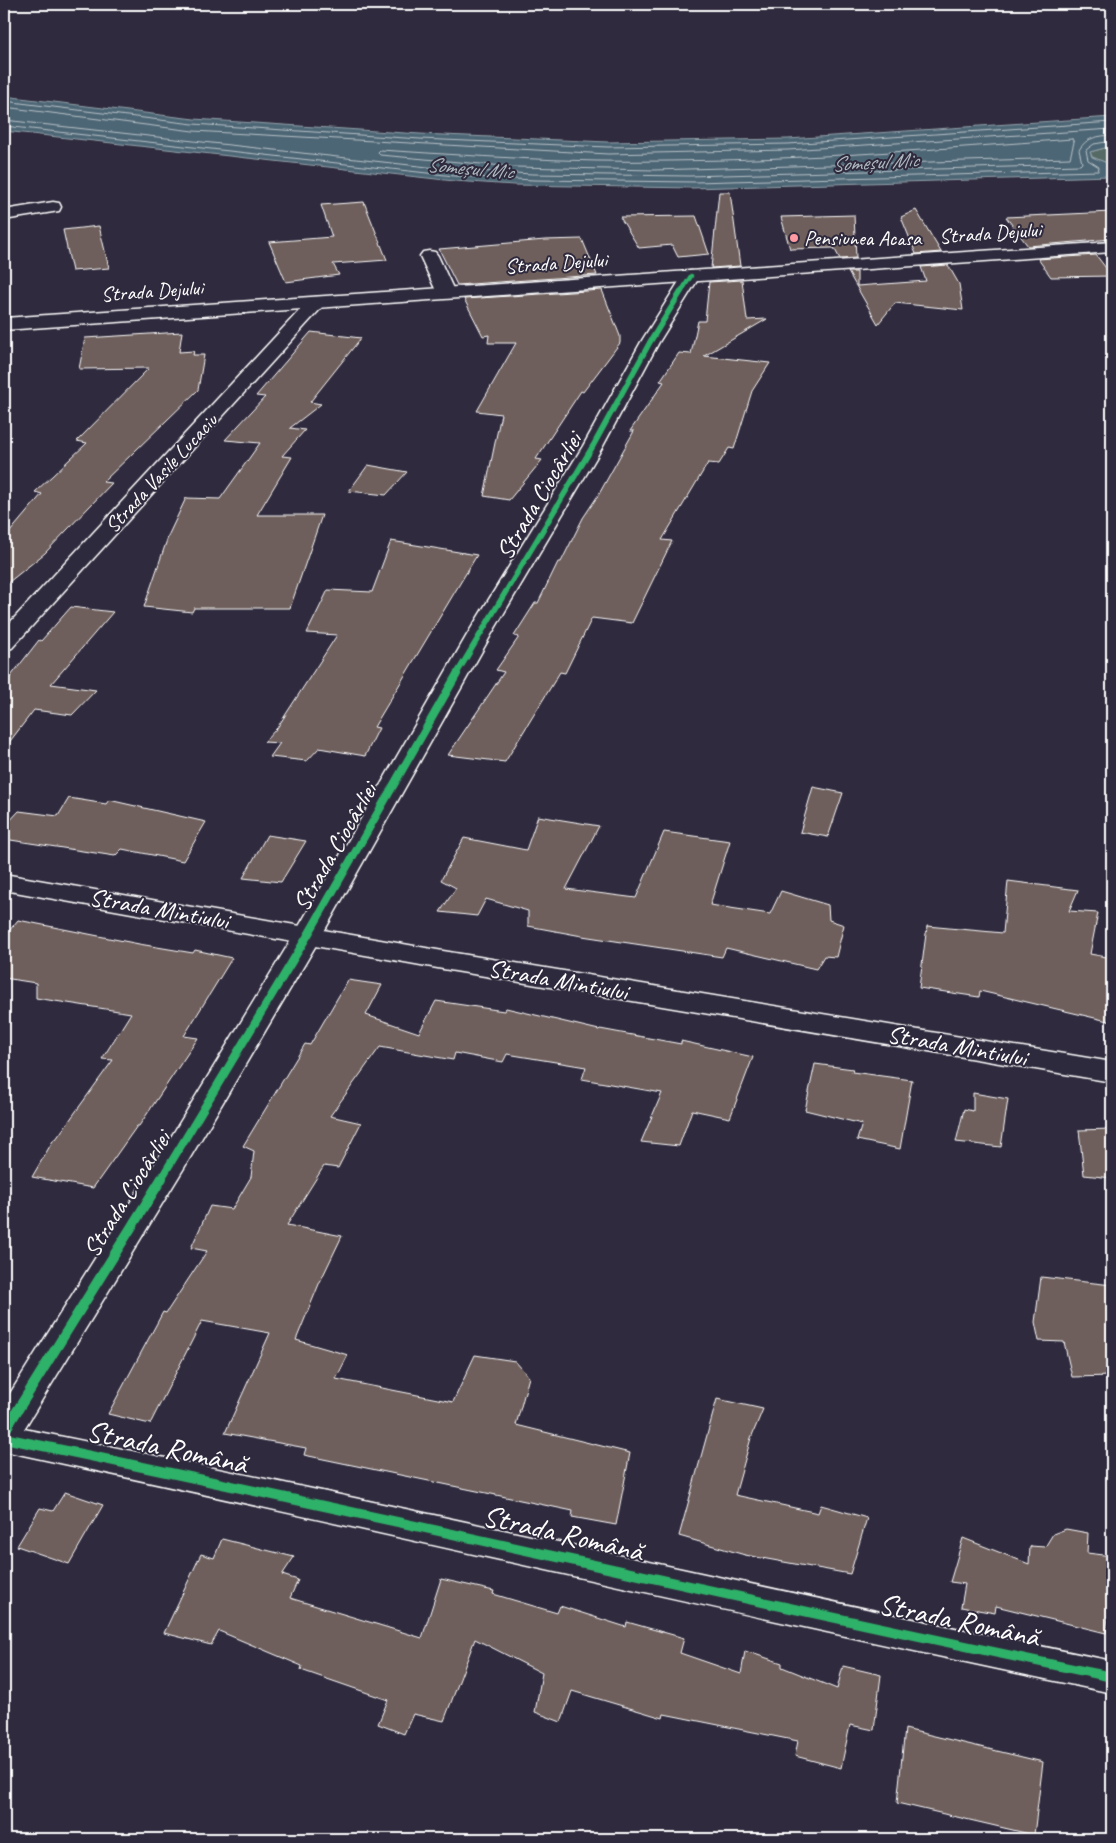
<svg xmlns="http://www.w3.org/2000/svg" width="1116" height="1843" font-family="Caveat,sans-serif">
	<style>
		.green { fill: #566b65; stroke: #aab5b2 }
		.water { fill: #4d6675; stroke: #94a3ac }
		.lines { fill: none; stroke-linecap: round; stroke-linejoin: round }
		.shore { stroke: #b8c2c8; stroke-width: 1 }
		.building { fill: #6e5e5b; stroke: #fff }
		.minor-casing { stroke: #fff; stroke-width: 3 }
		.secondary-casing { stroke: #fff; stroke-width: 3 }
		.minor { fill: #2f2a3d; fill-rule: evenodd }
		.secondary { fill: #2f2a3d; fill-rule: evenodd }
		.cycleway-far3-casing { stroke: #2f2a3d; stroke-width: 6 }
		.cycleway-far2-casing { stroke: #2f2a3d; stroke-width: 8 }
		.cycleway-far1-casing { stroke: #2f2a3d; stroke-width: 11 }
		.cycleway-casing { stroke: #2f2a3d; stroke-width: 13 }
		.cycleway-far3 { stroke: #2db169; stroke-width: 4.5 }
		.cycleway-far2 { stroke: #2db169; stroke-width: 5.5 }
		.cycleway-far1 { stroke: #2db169; stroke-width: 8 }
		.cycleway { stroke: #2db169; stroke-width: 10 }
		.poi-dot { fill: #ff9aa2; stroke: #2f2a3d; stroke-width: 2 }
		.labels { text-anchor: middle; dominant-baseline: central; stroke-width: 4; stroke-linejoin: round; paint-order: stroke }
		.far-water-label { font-size: 21px; font-style: italic; fill: #afbac1; stroke: #2f2a3d }
		.far-street-label { font-size: 21px; fill: #fff; stroke: #2f2a3d }
		.far-poi-label { font-size: 21px; fill: #fff; stroke: #2f2a3d; text-anchor: start }
		.street-label { font-size: 25px; fill: #fff; stroke: #2f2a3d }
		.near-street-label { font-size: 30px; fill: #fff; stroke: #2f2a3d }
	</style>
	<rect width="100%" height="100%" fill="#2f2a3d"/>
	<filter id="ink" filterUnits="userSpaceOnUse"><feTurbulence type="fractalNoise" baseFrequency=".02" numOctaves="2"/><feDisplacementMap in="SourceGraphic" scale="10" xChannelSelector="R" yChannelSelector="G"/><feConvolveMatrix kernelMatrix="1 2 1 2 8 2 1 2 1" color-interpolation-filters="sRGB"/></filter>
	<g filter="url(#ink)">
		<!-- green -->
		<polygon class="green" points="1112,146 1112,165 1092,157 1090,152"/>
		<!-- water -->
		<polygon class="water" points="4,96 194,119 420,134 608,142 788,139 1112,117 1112,146 1090,152 1092,157 1112,165 1112,176 692,188 514,185 454,181 4,131"/>
		<g class="lines">
			<!-- shore -->
			<g class="shore">
				<polyline points="4,101 193,124 420,139 608,147 788,144 1112,122"/>
				<polyline points="4,107 193,131 608,154 788,150 1112,129"/>
				<path d="M4,120l451,50 78,4 156,2 391,-11 2,-2 -3,-13c7,-13 20,-14 33,-15"/>
				<polyline points="4,126 454,176 534,180 695,182 1098,171 1099,167 1088,160 1086,150 1094,144 1112,141"/>
				<path d="M1072,139l2,3 -4,16 -416,12 -139,-3 -135,-12 -2,-3 2,-2c96,6 192,13 288,11 135,-1 269,-12 404,-22z"/>
			</g>
		</g>
		<!-- building -->
		<g class="building">
			<polygon points="719,192 730,192 740,266 711,268"/>
			<polygon points="364,202 387,260 333,264 339,275 286,282 269,242 332,237 321,205"/>
			<polygon points="916,210 941,252 916,254 901,217"/>
			<polygon points="1112,212 1112,239 1028,246 1006,217"/>
			<polygon points="854,215 856,258 840,259 834,248 790,249 781,217"/>
			<polygon points="696,216 709,254 678,257 672,245 639,248 620,217"/>
			<polygon points="99,226 109,268 72,271 63,230"/>
			<polygon points="582,239 597,275 457,285 439,249 545,240"/>
			<polygon points="1096,255 1112,276 1051,277 1038,259"/>
			<polygon points="948,265 959,284 963,310 895,303 878,324 848,272 857,272 857,286 926,281 921,267"/>
			<polygon points="742,280 747,320 767,319 704,356 770,363 752,391 734,449 729,448 719,464 708,463 662,540 672,541 632,623 592,618 565,673 560,672 505,762 448,755 504,672 496,670 519,637 514,636 535,603 538,603 558,562 561,562 583,518 599,494 634,431 630,431 664,382 660,381 679,353 691,354 698,321 705,321 709,282"/>
			<polygon points="602,290 620,336 620,343 583,392 581,391 536,459 542,460 509,500 484,496 501,414 477,411 516,343 488,343 489,335 483,336 464,299"/>
			<polygon points="182,332 179,352 194,351 193,355 204,355 198,390 103,482 112,483 45,553 4,586 4,539 42,494 35,492 87,443 77,441 149,368 79,369 85,338"/>
			<polygon points="311,332 361,338 310,402 321,404 290,428 305,430 282,456 292,457 257,515 322,515 290,608 194,608 192,612 144,607 169,534 186,498 220,499 260,443 225,440 265,397 256,396"/>
			<polygon points="368,465 407,472 386,495 349,491"/>
			<polygon points="391,541 477,555 374,727 379,728 365,756 319,748 307,761 270,757 280,743 264,742 277,728 337,635 307,633 328,590 372,592"/>
			<polygon points="71,607 113,612 51,684 96,690 72,715 34,710 4,749 4,685 39,640 41,641"/>
			<polygon points="813,787 843,793 828,837 800,832"/>
			<polygon points="69,798 106,804 109,800 206,822 183,861 122,849 115,856 4,839 4,827 19,811 58,816"/>
			<polygon points="538,816 599,826 566,889 636,898 664,832 730,841 710,905 770,914 781,891 828,905 829,920 844,925 836,957 824,956 816,969 726,948 722,957 582,936 528,926 528,911 486,899 477,916 440,912 456,888 441,880 464,838 526,850"/>
			<polygon points="267,835 306,841 281,882 243,878"/>
			<polygon points="1008,881 1078,890 1069,911 1098,913 1090,954 1112,958 1112,1022 980,991 979,997 919,988 927,926 1003,933"/>
			<polygon points="18,920 139,944 193,953 195,950 232,958 184,1036 198,1038 139,1126 137,1126 93,1188 32,1177 54,1139 56,1139 113,1060 102,1059 131,1013 36,998 36,983 4,978 4,937"/>
			<polygon points="348,980 382,985 366,1015 419,1033 436,1001 504,1011 506,1008 599,1030 600,1029 681,1044 681,1041 753,1057 730,1118 692,1110 679,1146 641,1142 662,1093 582,1079 586,1067 507,1054 503,1062 455,1053 453,1060 380,1047 330,1116 361,1123 338,1168 324,1166 287,1225 342,1236 319,1284 296,1340 348,1355 336,1379 453,1402 475,1355 515,1361 529,1377 516,1425 630,1453 616,1525 572,1517 573,1511 304,1455 306,1448 225,1433 270,1333 202,1321 150,1424 108,1414 163,1312 166,1313 207,1251 191,1248 210,1206 232,1209 251,1177 254,1151 243,1146 305,1044 310,1045"/>
			<polygon points="815,1064 853,1069 852,1072 912,1080 900,1149 857,1140 862,1124 805,1110"/>
			<polygon points="973,1093 1008,1099 1001,1147 956,1142 964,1109 973,1111"/>
			<polygon points="1112,1129 1112,1178 1084,1175 1079,1130"/>
			<polygon points="1041,1277 1112,1285 1112,1376 1072,1377 1064,1342 1039,1341 1035,1322"/>
			<polygon points="717,1399 763,1409 751,1438 735,1495 818,1513 821,1505 867,1518 850,1574 745,1555 679,1536"/>
			<polygon points="65,1492 103,1505 69,1564 17,1546 40,1508 53,1511"/>
			<polygon points="1066,1529 1088,1533 1087,1553 1112,1556 1112,1587 1106,1633 996,1606 995,1613 961,1607 965,1584 950,1582 963,1538 1029,1564 1030,1546 1045,1547 1053,1534"/>
			<polygon points="222,1539 294,1557 282,1575 298,1580 290,1598 422,1638 441,1579 494,1591 493,1594 557,1613 560,1606 626,1627 627,1622 684,1638 680,1653 741,1674 745,1651 782,1663 782,1667 837,1689 843,1666 881,1675 874,1730 850,1725 841,1768 795,1756 798,1741 664,1714 663,1718 572,1691 561,1722 535,1712 542,1673 475,1639 444,1721 413,1714 404,1734 378,1724 388,1700 301,1670 302,1666 219,1631 211,1645 164,1633 201,1554 214,1558"/>
			<polygon points="905,1729 1043,1762 1034,1835 897,1803"/>
		</g>
		<g class="lines">
			<defs>
				<g id="minor">
					<polygon points="53,202 59,203 61,207 59,211 4,220 4,210"/>
					<polygon points="429,251 435,252 438,256 455,293 452,297 446,298 440,297 437,293 420,256 423,252"/>
					<path d="M691,271l6,1 3,4 -41,66 -56,104 -112,189 -169,300 -138,233 -160,261c364,73 725,157 1088,232v32c-370,-77 -738,-163 -1108,-242v-48l153,-243 137,-225 173,-300 116,-189 58,-104 44,-70z"/>
					<polygon points="317,297 323,298 326,302 323,306 12,648 4,650 4,629 311,298"/>
				</g>
				<g id="secondary">
					<polygon points="1112,242 1112,252 4,330 4,318"/>
					<polygon points="4,874 443,951 1112,1062 1112,1082 443,969 4,890"/>
				</g>
			</defs>
			<!-- minor casing -->
			<use href="#minor" class="minor-casing"/>
			<!-- secondary casing -->
			<use href="#secondary" class="secondary-casing"/>
			<!-- minor -->
			<use href="#minor" class="minor"/>
			<!-- secondary -->
			<use href="#secondary" class="secondary"/>
			<defs>
				<polyline id="cycleway-far3" points="681,292 691,276"/>
				<polyline id="cycleway-far2" points="456,675 593,446 650,342 682,290"/>
				<polyline id="cycleway-far1" points="161,1179 308,935 457,674"/>
				<g id="cycleway">
					<polyline points="4,1432 162,1178"/>
					<path d="M4,1438c370,76 738,162 1108,239"/>
				</g>
			</defs>
			<!-- cycleway-far3 casing -->
			<use href="#cycleway-far3" class="cycleway-far3-casing"/>
			<!-- cycleway-far2 casing -->
			<use href="#cycleway-far2" class="cycleway-far2-casing"/>
			<!-- cycleway-far1 casing -->
			<use href="#cycleway-far1" class="cycleway-far1-casing"/>
			<!-- cycleway casing -->
			<use href="#cycleway" class="cycleway-casing"/>
			<!-- cycleway-far3 -->
			<use href="#cycleway-far3" class="cycleway-far3"/>
			<!-- cycleway-far2 -->
			<use href="#cycleway-far2" class="cycleway-far2"/>
			<!-- cycleway-far1 -->
			<use href="#cycleway-far1" class="cycleway-far1"/>
			<!-- cycleway -->
			<use href="#cycleway" class="cycleway"/>
		</g>
	</g>
	<!-- markers -->
	<circle class="poi-dot" cx="794" cy="238" r="5"/>
	<g class="labels">
		<!-- far-water labels -->
		<g class="far-water-label">
			<text transform="translate(875 162) rotate(-3)">Someșul Mic</text>
			<text transform="translate(470 168) rotate(5)">Someșul Mic</text>
		</g>
		<!-- far-street labels -->
		<g class="far-street-label">
			<text transform="translate(990 233) rotate(-4)">Strada Dejului</text>
			<text transform="translate(556 263) rotate(-4)">Strada Dejului</text>
			<text transform="translate(152 291) rotate(-4)">Strada Dejului</text>
			<text transform="translate(161 473) rotate(-47)">Strada Vasile Lucaciu</text>
		</g>
		<!-- far-poi labels -->
		<g class="far-poi-label">
			<text x="804" y="238">Pensiunea Acasa</text>
		</g>
		<!-- street labels -->
		<g class="street-label">
			<text transform="translate(539 496) rotate(-59)">Strada Ciocârliei</text>
			<text transform="translate(335 847) rotate(-60)">Strada Ciocârliei</text>
			<text transform="translate(159 909) rotate(10)">Strada Mintiului</text>
			<text transform="translate(558 980) rotate(10)">Strada Mintiului</text>
			<text transform="translate(957 1046) rotate(10)">Strada Mintiului</text>
			<text transform="translate(127 1194) rotate(-58)">Strada Ciocârliei</text>
		</g>
		<!-- near-street labels -->
		<g class="near-street-label">
			<text transform="translate(167 1447) rotate(12)">Strada Română</text>
			<text transform="translate(563 1533) rotate(13)">Strada Română</text>
			<text transform="translate(959 1620) rotate(12)">Strada Română</text>
		</g>
	</g>
	<!-- margin -->
	<rect width="1116" height="1843" fill="none" stroke="#2f2a3d" stroke-width="20"/>
	<rect x="10" y="10" width="1096" height="1823" fill="none" stroke="#fff" stroke-width="2" filter="url(#ink)"/>
</svg>
